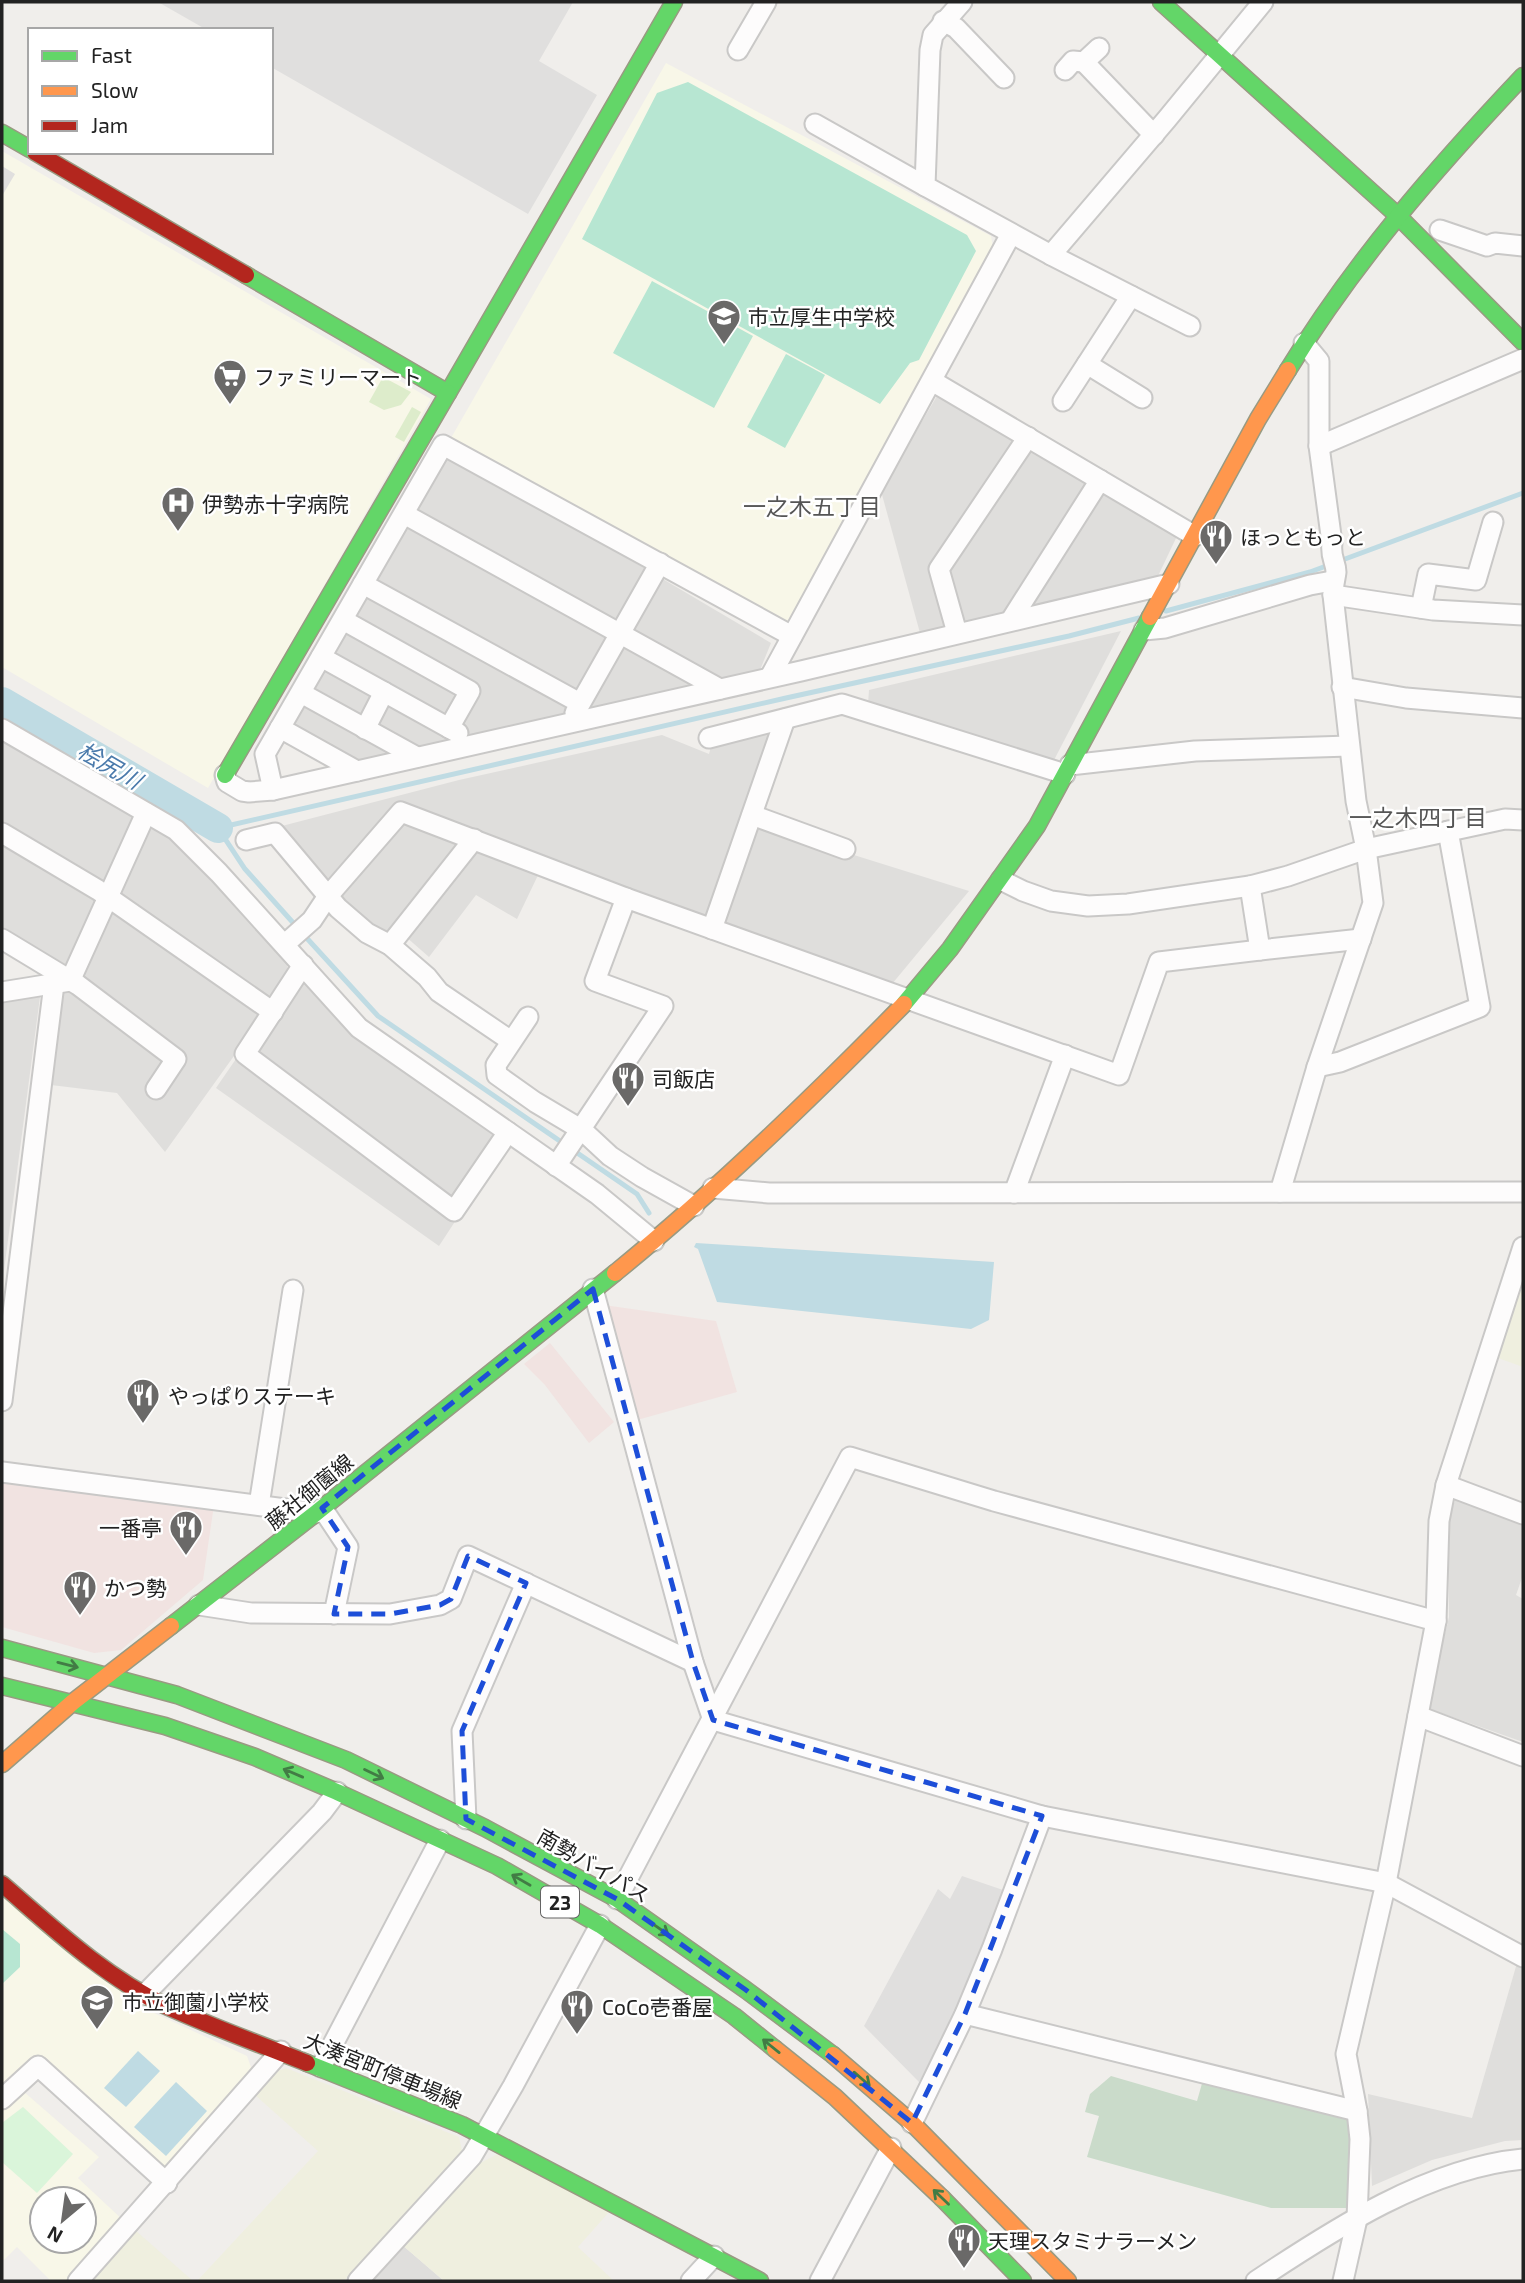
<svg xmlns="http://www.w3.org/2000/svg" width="1525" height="2283" font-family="'Exo 2','Noto Sans JP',sans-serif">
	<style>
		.residential { fill: #dfdedc }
		.commercial { fill: #f1e3e1 }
		.education { fill: #f8f7e8; fill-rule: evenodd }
		.farmland { fill: #efefdf }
		.grass { fill: #ddeccb }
		.cemetery { fill: #cadbca }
		.park { fill: #daf5da }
		.pitch { fill: #b7e6d2 }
		.parking { fill: #e0dfde }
		.water { fill: #bfdbe3 }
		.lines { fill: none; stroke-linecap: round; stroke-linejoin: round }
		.stream { stroke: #bfdbe3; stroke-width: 5 }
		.river { stroke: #bfdbe3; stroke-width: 30 }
		.street-casing { stroke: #c9c8c7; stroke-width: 23 }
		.fast-casing { stroke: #999a82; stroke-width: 19 }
		.slow-casing { stroke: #999a82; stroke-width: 19 }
		.jam-casing { stroke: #999a82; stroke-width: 19 }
		.street { stroke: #fdfcfc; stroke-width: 19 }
		.fast { stroke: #63d668; stroke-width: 16 }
		.slow { stroke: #ff974d; stroke-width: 16 }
		.jam { stroke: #b3261e; stroke-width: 16 }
		.oneway { stroke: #427c45 }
		.marked { fill: none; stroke: #1d4ed8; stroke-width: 5; stroke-dasharray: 14 9; stroke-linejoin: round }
		.labels { text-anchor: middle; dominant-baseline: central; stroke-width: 5; stroke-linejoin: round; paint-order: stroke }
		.shield { fill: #fff; stroke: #646464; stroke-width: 2 }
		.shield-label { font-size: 19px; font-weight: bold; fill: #222 }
		.poi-label { font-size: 21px; fill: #222; stroke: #fff; text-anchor: start }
		.street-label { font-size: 21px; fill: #222; stroke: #fff }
		.neighbourhood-label { font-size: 23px; fill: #555; stroke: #fff }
		.water-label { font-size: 23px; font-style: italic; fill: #4a7aab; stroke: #fff }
	</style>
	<rect width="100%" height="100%" fill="#f0eeeb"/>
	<!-- residential -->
	<g class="residential">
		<polygon points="937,396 1178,534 1158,576 920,633 881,491"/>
		<polygon points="451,454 771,643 760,670 354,765 287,723 442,456"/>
		<polygon points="1121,631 1053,762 868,704 869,690"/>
		<polygon points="778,726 708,923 400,808 328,887 278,827 459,780 662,735 709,754 712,743"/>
		<polygon points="2,739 132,812 135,822 106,881 102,884 2,825"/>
		<polygon points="403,819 466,841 390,936 370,927 335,895"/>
		<polygon points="755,824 969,891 892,984 720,924"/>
		<polygon points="155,826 177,841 286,957 289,976 277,994 263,996 122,899 119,892 148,829"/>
		<polygon points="2,842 95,897 96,903 67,964 59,966 2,931"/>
		<polygon points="475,849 540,871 517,919 476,895 429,957 405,936"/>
		<polygon points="110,911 262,1017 165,1152 117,1093 51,1085 62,992 72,992"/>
		<polygon points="306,979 495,1130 493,1142 454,1196 448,1197 256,1052"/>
		<polygon points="40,997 2,1286 2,1000"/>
		<polygon points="238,1056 456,1220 439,1246 216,1088"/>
		<polygon points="1456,1498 1523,1523 1523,1575 1516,1595 1523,1599 1523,1742 1427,1708 1449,1617 1448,1520"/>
		<polygon points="1517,1963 1523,1966 1523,2140 1505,2141 1432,2160 1372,2186 1368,2094 1472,2118"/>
		<polygon points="401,2244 444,2281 368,2281"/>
	</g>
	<!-- commercial -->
	<g class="commercial">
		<polygon points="597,1304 716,1321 737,1392 630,1422"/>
		<polygon points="550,1343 614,1422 589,1443 545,1385 524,1364"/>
		<polygon points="2,1476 214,1505 203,1580 121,1650 94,1653 2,1627"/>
	</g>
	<!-- education -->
	<g class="education">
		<polygon points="666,63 991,236 994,254 791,625 451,438"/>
		<polygon points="2,151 431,399 208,788 2,667"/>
		<polygon points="2,1897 139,2006 247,2056 253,2073 168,2167 162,2166 42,2056 2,2093"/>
		<path d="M23,2091l76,66 -21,21 46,43 -52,60h-21l-34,-34 -13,13 -2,-2v-151zM42,2199h42v42h-42z"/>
	</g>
	<!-- farmland -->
	<g class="farmland">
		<polygon points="1523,1273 1523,1367 1498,1358"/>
		<polygon points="286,2068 459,2137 462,2151 344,2281 197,2281 318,2151 255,2095 277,2071"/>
		<polygon points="500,2153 610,2211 578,2247 614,2281 444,2281 401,2244 474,2166"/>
		<polygon points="135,2230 193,2281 89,2281"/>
	</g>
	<!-- grass -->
	<g class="grass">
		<polygon points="383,377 411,392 401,405 384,410 369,402"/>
		<polygon points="412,407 421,412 404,442 395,437"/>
	</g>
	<!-- cemetery -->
	<polygon class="cemetery" points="1111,2076 1197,2101 1203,2080 1347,2113 1353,2123 1351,2208 1271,2208 1087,2157 1099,2116 1085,2112 1090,2094"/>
	<!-- park -->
	<polygon class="park" points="23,2107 73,2154 37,2193 2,2162 2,2123"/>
	<!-- pitch -->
	<g class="pitch">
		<polygon points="688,82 967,235 976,251 919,360 910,363 880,404 582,239 657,93"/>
		<polygon points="652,281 753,336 714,408 613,353"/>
		<polygon points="786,354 825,375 785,448 747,427"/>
		<polygon points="2,1929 20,1944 20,1967 2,1984"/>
	</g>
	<!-- parking -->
	<g class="parking">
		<polygon points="158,2 573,2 539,61 597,95 528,214 271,67 271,30 207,30"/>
		<polygon points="2,166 15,174 2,196"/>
		<polygon points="962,1876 1003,1890 959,2013 919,2082 864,2026 938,1889 950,1899"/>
	</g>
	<!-- water -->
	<g class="water">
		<polygon points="696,1243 994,1262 989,1320 971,1329 717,1302 698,1249 694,1247"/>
		<polygon points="138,2051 160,2071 126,2107 104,2088"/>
		<polygon points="176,2082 207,2111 166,2156 134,2127"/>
	</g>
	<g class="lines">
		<!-- stream -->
		<g class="stream">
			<polyline points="1166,611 1310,572 1523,493"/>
			<polyline points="296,926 245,869 218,828 786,698 1069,636 1139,618"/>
			<polyline points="303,934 378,1016 637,1194 649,1213"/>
		</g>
		<!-- river -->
		<polyline class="river" points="2,702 218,828"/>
		<defs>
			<g id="street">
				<polyline points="962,2 933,35 930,50 925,186 1051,255 1167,119 1263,2"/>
				<polyline points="943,21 956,28 1004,78"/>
				<polyline points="1099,48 1084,62 1154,135"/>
				<polyline points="738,50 766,2"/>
				<polyline points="1065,70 1073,61 1084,62"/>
				<polyline points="815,124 925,186"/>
				<polyline points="1440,230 1487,246 1495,243 1523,246"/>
				<polyline points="1051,255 1190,326"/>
				<polyline points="1087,364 1142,398"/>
				<polyline points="932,381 1195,536"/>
				<polyline points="1063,401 1131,296"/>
				<polyline points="1319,446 1523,359"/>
				<polyline points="404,514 720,689"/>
				<polyline points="363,584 580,703"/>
				<polyline points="1333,595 1433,610 1523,615"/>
				<polyline points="1421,608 1428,574 1476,580 1493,522"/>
				<polyline points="343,620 470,691 449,728"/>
				<polyline points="1011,620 1100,480"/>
				<polyline points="1144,630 1165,628 1310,585 1332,581"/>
				<polyline points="957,633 939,569 1028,437"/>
				<polyline points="321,657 458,733"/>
				<polyline points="770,677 1011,234"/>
				<polyline points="1342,687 1406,698 1523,708"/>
				<polyline points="301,693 417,757"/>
				<polyline points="575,713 660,563"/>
				<polyline points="280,728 357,771"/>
				<polyline points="2,729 176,830 219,873 359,1028 597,1194 654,1241"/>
				<polyline points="365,729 384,692"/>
				<polyline points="709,738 842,704 1065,774"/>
				<polyline points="1070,765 1195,751 1349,746"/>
				<polyline points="225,775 227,782 242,791 249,792 273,790 801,671 1169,584"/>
				<polyline points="273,790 265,754 443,445 792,636"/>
				<polyline points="752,815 845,849"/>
				<polyline points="2,833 98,890 273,1012"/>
				<polyline points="246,840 275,833 338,908 367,933 390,945 427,977 439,992 511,1041"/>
				<polyline points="1001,880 1023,891 1051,901 1088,906 1128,904 1250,886 1288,876 1366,849 1505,819 1523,820"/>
				<polyline points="712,929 785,719"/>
				<polyline points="2,939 78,985 176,1059 156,1089"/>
				<polyline points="285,944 312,920 328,896 401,812 626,898 1119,1075 1159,962 1260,950 1250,886"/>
				<polyline points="390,945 474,839"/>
				<polyline points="1260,950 1361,939"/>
				<polyline points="303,965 245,1054 454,1211 508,1132"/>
				<polyline points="2,992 70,981 146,813"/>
				<polyline points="528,1017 496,1065 497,1075 535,1102 582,1130 610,1156 642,1177 694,1206"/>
				<polyline points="1317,1067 1340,1062 1480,1007 1448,831"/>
				<polyline points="556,1166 663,1006 595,981 626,898"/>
				<polyline points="713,1188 769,1193 1523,1192"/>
				<path d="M1280,1192l37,-125 56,-164 -7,-54 -10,-48 -23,-206c0,-9 2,-15 3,-23 0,-10 -6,-14 -4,-29l-13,-97v-85l-15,-18"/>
				<polyline points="1014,1193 1065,1055"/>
				<polyline points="593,1289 693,1662 713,1720"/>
				<polyline points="2,1401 54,984"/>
				<polyline points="2,1472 316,1513"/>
				<polyline points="1446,1485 1523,1514"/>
				<polyline points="259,1505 293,1290"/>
				<polyline points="322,1508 348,1547 334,1614"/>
				<polyline points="199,1605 251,1613 390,1614 440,1605 451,1599 468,1556 693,1662"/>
				<polyline points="1418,1716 1523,1756"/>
				<polyline points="713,1720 1042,1816 1386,1883 1523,1957"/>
				<polyline points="466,1819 462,1731 526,1583"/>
				<polyline points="617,1899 850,1457 994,1501 1436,1621"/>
				<polyline points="144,1995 322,1812 337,1792"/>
				<polyline points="965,2014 1357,2111"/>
				<polyline points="321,2067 440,1840"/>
				<polyline points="2,2099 38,2066 167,2183"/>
				<polyline points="912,2123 965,2014 992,1949 1042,1816"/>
				<polyline points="78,2281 281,2051"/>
				<polyline points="358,2281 472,2156 513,2086 600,1925"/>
				<polyline points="691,2281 714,2256"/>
				<polyline points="820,2281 891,2148"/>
				<path d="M1256,2281c78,-52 172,-113 267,-122"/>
				<polyline points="1343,2281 1357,2219 1360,2139 1357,2111 1346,2054 1386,1883 1436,1621 1439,1521 1446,1485 1523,1247"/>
			</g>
			<g id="fast">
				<polyline points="1161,2 1397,215 1523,342"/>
				<polyline points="2,133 30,149"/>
				<polyline points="246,275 448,393 674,2"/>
				<path d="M1288,370c66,-108 148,-202 235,-294"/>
				<polyline points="225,775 448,393"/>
				<polyline points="904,1004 950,949 1037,826 1150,617"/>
				<polyline points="171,1626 316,1513 615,1273"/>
				<polyline points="2,1648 177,1695 346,1760 485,1828 617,1899 746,1990 833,2055"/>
				<polyline points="2,1686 165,1726 255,1757 337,1792 497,1866 600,1925 734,2016 775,2049"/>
				<polyline points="307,2063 462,2125 760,2281"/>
				<polyline points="942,2198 1023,2281"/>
			</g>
			<g id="slow">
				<polyline points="1150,617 1258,419 1288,370"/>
				<path d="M615,1273c102,-83 197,-175 289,-269"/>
				<polyline points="2,1764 73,1702 171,1626"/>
				<polyline points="775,2049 835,2097 942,2198"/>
				<polyline points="833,2055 912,2123 1068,2281"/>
			</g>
			<g id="jam">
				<polyline points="35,152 246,275"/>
				<path d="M2,1884c51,44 103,93 164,122 46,21 94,38 141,57"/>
			</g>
		</defs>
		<!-- street casing -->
		<use href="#street" class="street-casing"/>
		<!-- fast casing -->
		<use href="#fast" class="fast-casing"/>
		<!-- slow casing -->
		<use href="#slow" class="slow-casing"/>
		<!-- jam casing -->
		<use href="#jam" class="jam-casing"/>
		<!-- street -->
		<use href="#street" class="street"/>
		<!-- fast -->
		<use href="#fast" class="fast"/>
		<!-- slow -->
		<use href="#slow" class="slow"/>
		<!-- jam -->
		<use href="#jam" class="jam"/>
	</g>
	<!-- one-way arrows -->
	<defs><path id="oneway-shaft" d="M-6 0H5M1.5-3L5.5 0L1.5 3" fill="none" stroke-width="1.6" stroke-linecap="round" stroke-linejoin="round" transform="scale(1.75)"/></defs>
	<g class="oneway">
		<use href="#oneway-shaft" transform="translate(68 1665) rotate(14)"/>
		<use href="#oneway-shaft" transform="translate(293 1773) rotate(-157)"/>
		<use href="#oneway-shaft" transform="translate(374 1774) rotate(26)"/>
		<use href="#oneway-shaft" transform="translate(521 1880) rotate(-150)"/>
		<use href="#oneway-shaft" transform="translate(660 1929) rotate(35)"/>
		<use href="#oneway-shaft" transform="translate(771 2046) rotate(-141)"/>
		<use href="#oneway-shaft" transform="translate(862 2079) rotate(41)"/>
		<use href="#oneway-shaft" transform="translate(941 2197) rotate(-136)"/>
	</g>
	<!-- marked area -->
	<path class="marked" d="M593,1289l100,373 20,58 329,96 -77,198 -53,109 -166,-133 -129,-91 -151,-80 -4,-88 64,-148 -58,-27 -17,43 -11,6 -50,9h-56l14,-67 -26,-39z"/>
	<!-- icons -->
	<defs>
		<symbol id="school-pin" viewBox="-11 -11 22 30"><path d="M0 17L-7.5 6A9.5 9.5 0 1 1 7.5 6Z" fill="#6a6968" stroke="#fff"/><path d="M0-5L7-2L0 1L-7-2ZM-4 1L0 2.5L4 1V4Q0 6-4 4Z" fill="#fff"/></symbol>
		<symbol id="supermarket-pin" viewBox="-11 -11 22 30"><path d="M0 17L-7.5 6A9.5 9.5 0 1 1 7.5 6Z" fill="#6a6968" stroke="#fff"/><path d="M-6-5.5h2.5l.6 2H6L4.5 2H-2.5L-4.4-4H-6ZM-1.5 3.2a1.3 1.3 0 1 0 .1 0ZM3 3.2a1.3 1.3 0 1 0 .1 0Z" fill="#fff"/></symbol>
		<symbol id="hospital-pin" viewBox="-11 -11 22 30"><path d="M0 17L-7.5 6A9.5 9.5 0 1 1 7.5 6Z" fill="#6a6968" stroke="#fff"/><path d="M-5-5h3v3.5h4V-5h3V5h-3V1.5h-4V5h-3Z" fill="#fff"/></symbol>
		<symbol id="restaurant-pin" viewBox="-11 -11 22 30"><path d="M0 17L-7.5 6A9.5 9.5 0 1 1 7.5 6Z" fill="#6a6968" stroke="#fff"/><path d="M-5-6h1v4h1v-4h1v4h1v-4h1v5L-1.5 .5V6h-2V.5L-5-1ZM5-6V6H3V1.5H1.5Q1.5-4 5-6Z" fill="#fff"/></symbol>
	</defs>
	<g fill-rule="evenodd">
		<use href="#school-pin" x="705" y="297" width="38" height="52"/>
		<use href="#supermarket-pin" x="211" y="357" width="38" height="52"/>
		<use href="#hospital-pin" x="159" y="484" width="38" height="52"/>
		<use href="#restaurant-pin" x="1197" y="517" width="38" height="52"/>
		<use href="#restaurant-pin" x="609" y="1059" width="38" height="52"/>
		<use href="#restaurant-pin" x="124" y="1376" width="38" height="52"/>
		<use href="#restaurant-pin" x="167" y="1508" width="38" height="52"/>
		<use href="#restaurant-pin" x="61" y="1568" width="38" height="52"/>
		<use href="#school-pin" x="78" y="1982" width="38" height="52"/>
		<use href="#restaurant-pin" x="558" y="1987" width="38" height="52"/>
		<use href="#restaurant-pin" x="945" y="2221" width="38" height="52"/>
	</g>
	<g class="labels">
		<!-- shield labels -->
		<rect class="shield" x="541" y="1886.5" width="38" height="31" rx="5"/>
		<g class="shield-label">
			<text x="560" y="1902">23</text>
		</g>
		<!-- poi labels -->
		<g class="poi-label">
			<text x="748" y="316">市立厚生中学校</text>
			<text x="254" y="376">ファミリーマート</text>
			<text x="202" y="503">伊勢赤十字病院</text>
			<text x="1240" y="536">ほっともっと</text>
			<text x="652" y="1078">司飯店</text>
			<text x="168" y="1395">やっぱりステーキ</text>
			<text x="162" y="1527" text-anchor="end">一番亭</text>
			<text x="104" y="1587">かつ勢</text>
			<text x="122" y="2001">市立御薗小学校</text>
			<text x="602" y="2006">CoCo壱番屋</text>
			<text x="988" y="2240">天理スタミナラーメン</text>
		</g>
		<!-- street labels -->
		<g class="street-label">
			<text transform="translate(309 1491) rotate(-39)">藤社御薗線</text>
			<text transform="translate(594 1865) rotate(30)">南勢バイパス</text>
			<text transform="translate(383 2070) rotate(22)">大湊宮町停車場線</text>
		</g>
		<!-- neighbourhood labels -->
		<g class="neighbourhood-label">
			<text x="812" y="506">一之木五丁目</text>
			<text x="1418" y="817">一之木四丁目</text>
		</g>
		<!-- water labels -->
		<g class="water-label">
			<text transform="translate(110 765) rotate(30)">桧尻川</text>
		</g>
	</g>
	<!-- border -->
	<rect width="1525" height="2283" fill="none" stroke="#222222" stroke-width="7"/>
	<!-- legend -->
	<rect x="28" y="28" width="245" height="126" fill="#ffffff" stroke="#a7a7a7" stroke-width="2"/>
	<rect x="42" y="51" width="35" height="10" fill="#63d668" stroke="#a7a7a7" stroke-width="2"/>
	<text x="91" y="63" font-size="21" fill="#222222">Fast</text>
	<rect x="42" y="86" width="35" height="10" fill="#ff974d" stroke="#a7a7a7" stroke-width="2"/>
	<text x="91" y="98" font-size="21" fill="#222222">Slow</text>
	<rect x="42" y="121" width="35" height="10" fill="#b3261e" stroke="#a7a7a7" stroke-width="2"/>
	<text x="91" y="133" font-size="21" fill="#222222">Jam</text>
	<!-- north arrow -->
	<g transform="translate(63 2220) rotate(209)"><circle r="33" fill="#ffffff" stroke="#a7a7a7" stroke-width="2"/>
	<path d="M0-5L12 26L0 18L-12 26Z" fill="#6a6968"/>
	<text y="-10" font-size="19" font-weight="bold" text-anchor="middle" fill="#222222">N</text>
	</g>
</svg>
